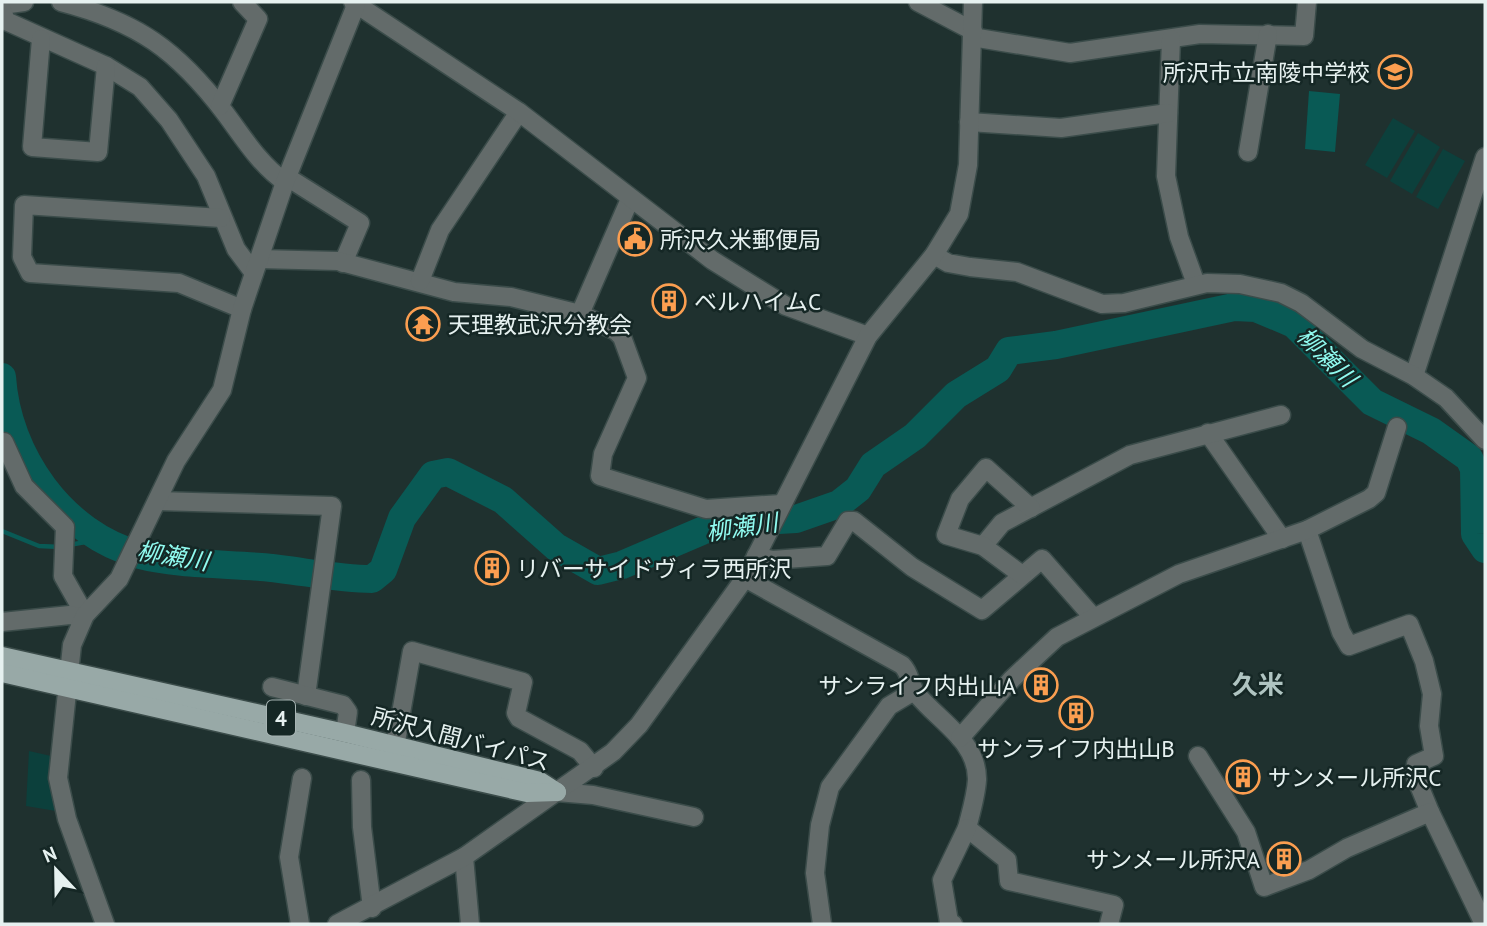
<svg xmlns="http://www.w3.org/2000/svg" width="1487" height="926" font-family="'PT Sans','Noto Sans JP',sans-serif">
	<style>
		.green { fill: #0c403c }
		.water { fill: #095a55 }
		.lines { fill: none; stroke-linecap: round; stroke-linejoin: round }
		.stream { stroke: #095a55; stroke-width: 4.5 }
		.river { stroke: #095a55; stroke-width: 28 }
		.minor-casing { stroke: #3b4c4a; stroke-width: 21 }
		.tertiary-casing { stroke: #3b4c4a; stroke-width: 21 }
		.primary-casing { stroke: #3b4c4a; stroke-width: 21 }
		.minor { stroke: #636b6a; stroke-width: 18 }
		.tertiary { stroke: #636b6a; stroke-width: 18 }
		.primary { stroke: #98a9a7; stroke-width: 18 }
		.labels { text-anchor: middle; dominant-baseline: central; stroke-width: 5; stroke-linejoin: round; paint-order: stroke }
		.shield { fill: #152725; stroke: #a7b4b3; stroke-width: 2 }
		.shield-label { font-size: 21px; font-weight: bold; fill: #e6f1f0 }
		.poi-label { font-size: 23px; fill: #e6f1f0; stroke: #152725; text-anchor: start }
		.street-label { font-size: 23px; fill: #e6f1f0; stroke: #152725 }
		.water-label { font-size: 24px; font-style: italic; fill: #90fbf0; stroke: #152725 }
		.quarter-label { font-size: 26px; font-weight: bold; fill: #afc4c1; stroke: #152725 }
	</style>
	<rect width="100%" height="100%" fill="#1f312f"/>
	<!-- green -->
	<g class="green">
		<polygon points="1393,118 1415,131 1387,178 1365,165"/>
		<polygon points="1418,133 1440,147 1412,194 1390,181"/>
		<polygon points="1443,149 1465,161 1438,209 1416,197"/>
		<polygon points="29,751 51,756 56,811 26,806"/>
	</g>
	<!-- water -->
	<polygon class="water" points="1309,91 1340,94 1335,152 1305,149"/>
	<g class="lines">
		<!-- stream -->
		<g class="stream">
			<polyline points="2,531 39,546 61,547"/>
			<polyline points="69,545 102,539"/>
		</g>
		<!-- river -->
		<path class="river" d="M2,377c5,78 60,157 138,178 33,9 85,9 121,12 37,3 74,12 111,12l11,-9 19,-52 31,-43 15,-3 55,28 53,47 42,24 24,-6 82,-35 41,-8 51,-3 43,-15 19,-15 15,-24 42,-29 41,-41 42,-26 11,-18 47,-6 178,-38 22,1 38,16 78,78 59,29 38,27 5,11 1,65 10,15"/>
		<defs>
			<g id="minor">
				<path d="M61,2c77,20 116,48 164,111 18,24 35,52 60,69"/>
				<polyline points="918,2 973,31"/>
				<polyline points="2,5 24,2"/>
				<polyline points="2,10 6,21 106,66 140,87 169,120 206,176 236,249 254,273"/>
				<polyline points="972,37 1070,53 1200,34 1304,36 1307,2"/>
				<polyline points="41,39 32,147 98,152 106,66"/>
				<polyline points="1171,39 1166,176 1179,237 1196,284"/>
				<polyline points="220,106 258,19 242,2"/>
				<polyline points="969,122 1061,128 1168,113"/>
				<polyline points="1248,152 1268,34"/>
				<polyline points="287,177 360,223 343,263"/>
				<polyline points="221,218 24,205 22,257 30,273 179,283 242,309"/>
				<polyline points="259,259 338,261 454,292 511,297 580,314 616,331 622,337 637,378 603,454 600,476 706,509 781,504"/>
				<polyline points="420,281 440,230 519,112"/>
				<polyline points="580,314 630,199"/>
				<polyline points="1414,376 1485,157"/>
				<polyline points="1208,433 1282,539"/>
				<polyline points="4,442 24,486 65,527 63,576 85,615"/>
				<polyline points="157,501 332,506 306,696"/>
				<polyline points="1307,530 1341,632 1349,646 1409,624 1424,661 1432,694 1429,726 1434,756 1416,764 1416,778 1430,812"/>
				<polyline points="983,546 1002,523 1130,455 1281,415"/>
				<polyline points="756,556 772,560 827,556 848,521 854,521 912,567 982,610 1042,559 1092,616"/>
				<polyline points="1022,575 983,546 946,535 960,499 986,468 1031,508"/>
				<path d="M745,578l157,87c9,9 7,19 14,28 22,28 62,48 61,87 -1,16 -6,32 -10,48l40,32 2,21 105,24 -5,19"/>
				<polyline points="2,622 70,615 83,618"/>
				<polyline points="272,687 343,705 348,712 345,733"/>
				<polyline points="960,738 1012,679 1057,637 1179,574 1307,530 1369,499 1376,493 1397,427"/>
				<polyline points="395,747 412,651 523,682 516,713 519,718 580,751 594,768"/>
				<polyline points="1198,756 1246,832 1264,887 1309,870 1347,848 1430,812 1484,924"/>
				<polyline points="361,780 362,827 372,908"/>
				<polyline points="557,792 593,795 694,817"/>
				<polyline points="464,857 470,924"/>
				<polyline points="300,924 289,857 302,778"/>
				<polyline points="822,924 815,873 820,825 830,787 889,706 914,691"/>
				<polyline points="953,924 949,922 942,880 967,828"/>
			</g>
			<g id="tertiary">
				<polyline points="353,2 519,112 712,260 786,306 868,336"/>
				<polyline points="934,255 948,263 970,267 1017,272 1102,304 1124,303 1207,283 1240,284 1281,293 1301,303 1362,349 1414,376 1446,398 1485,440"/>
				<polyline points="105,924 67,819 58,778 72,645 85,615 119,579 176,461 222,390 242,309 285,182 356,5"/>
				<polyline points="337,924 464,857 613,752 639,725 745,578 868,336 934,255 959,214 968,165 973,2"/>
			</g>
			<g id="primary">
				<polyline points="2,656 345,733 540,781 557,792"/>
				<polyline points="2,673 527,793 557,792"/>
			</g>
		</defs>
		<!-- minor casing -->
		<use href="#minor" class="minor-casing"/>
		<!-- tertiary casing -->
		<use href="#tertiary" class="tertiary-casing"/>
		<!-- primary casing -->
		<use href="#primary" class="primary-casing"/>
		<!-- minor -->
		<use href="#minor" class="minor"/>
		<!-- tertiary -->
		<use href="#tertiary" class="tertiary"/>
		<!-- primary -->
		<use href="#primary" class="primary"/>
	</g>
	<!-- icons -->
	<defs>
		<symbol id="school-ring" viewBox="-11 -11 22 22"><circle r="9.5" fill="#152725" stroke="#fb9e50" stroke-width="1.5"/><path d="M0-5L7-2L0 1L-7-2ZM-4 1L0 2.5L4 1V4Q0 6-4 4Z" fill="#fb9e50"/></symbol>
		<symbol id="civic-ring" viewBox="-11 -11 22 22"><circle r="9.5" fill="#152725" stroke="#fb9e50" stroke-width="1.5"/><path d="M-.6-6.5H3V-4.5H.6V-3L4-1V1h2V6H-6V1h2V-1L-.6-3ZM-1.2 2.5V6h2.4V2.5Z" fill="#fb9e50"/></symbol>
		<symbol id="building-ring" viewBox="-11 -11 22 22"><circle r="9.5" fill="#152725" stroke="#fb9e50" stroke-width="1.5"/><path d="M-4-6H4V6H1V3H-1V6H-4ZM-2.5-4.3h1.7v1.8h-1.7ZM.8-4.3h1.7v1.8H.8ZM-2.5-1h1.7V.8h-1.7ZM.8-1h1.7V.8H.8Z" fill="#fb9e50"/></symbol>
		<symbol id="temple-ring" viewBox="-11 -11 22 22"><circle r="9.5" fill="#152725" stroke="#fb9e50" stroke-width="1.5"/><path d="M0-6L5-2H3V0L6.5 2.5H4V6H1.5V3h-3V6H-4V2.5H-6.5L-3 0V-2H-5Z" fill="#fb9e50"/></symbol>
	</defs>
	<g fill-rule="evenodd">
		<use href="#school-ring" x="1376" y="53" width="38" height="38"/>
		<use href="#civic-ring" x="616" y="220" width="38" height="38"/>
		<use href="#building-ring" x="650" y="282" width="38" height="38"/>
		<use href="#temple-ring" x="404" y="305" width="38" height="38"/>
		<use href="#building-ring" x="473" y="549" width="38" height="38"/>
		<use href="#building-ring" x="1022" y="666" width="38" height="38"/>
		<use href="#building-ring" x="1057" y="694" width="38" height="38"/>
		<use href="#building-ring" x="1224" y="758" width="38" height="38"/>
		<use href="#building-ring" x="1265" y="840" width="38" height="38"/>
	</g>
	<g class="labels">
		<!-- shield labels -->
		<rect class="shield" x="267" y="700.5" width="28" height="35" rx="5"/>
		<g class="shield-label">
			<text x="281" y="718">4</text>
		</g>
		<!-- poi labels -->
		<g class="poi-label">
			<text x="1370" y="72" text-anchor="end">所沢市立南陵中学校</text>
			<text x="660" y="239">所沢久米郵便局</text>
			<text x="694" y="301">ベルハイムC</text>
			<text x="448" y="324">天理教武沢分教会</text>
			<text x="516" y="568">リバーサイドヴィラ西所沢</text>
			<text x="1016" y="685" text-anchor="end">サンライフ内出山A</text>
			<text x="1076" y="748" text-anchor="middle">サンライフ内出山B</text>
			<text x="1268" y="777">サンメール所沢C</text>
			<text x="1260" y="859" text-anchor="end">サンメール所沢A</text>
		</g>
		<!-- street labels -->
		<g class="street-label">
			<text transform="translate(461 739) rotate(15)">所沢入間バイパス</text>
		</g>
		<!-- water labels -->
		<g class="water-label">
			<text transform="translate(1327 357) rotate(45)">柳瀬川</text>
			<text transform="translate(742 527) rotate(-8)">柳瀬川</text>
			<text transform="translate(173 556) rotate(9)">柳瀬川</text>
		</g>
		<!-- quarter labels -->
		<g class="quarter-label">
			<text x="1258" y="684">久米</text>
		</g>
	</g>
	<!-- border -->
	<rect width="1487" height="926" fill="none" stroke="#e6f1f0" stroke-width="7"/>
	<!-- north arrow -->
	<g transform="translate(56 870) rotate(338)" stroke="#152725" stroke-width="5" paint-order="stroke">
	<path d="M0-5L12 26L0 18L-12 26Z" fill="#e6f1f0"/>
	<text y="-10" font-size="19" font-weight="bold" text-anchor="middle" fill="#e6f1f0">N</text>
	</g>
</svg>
